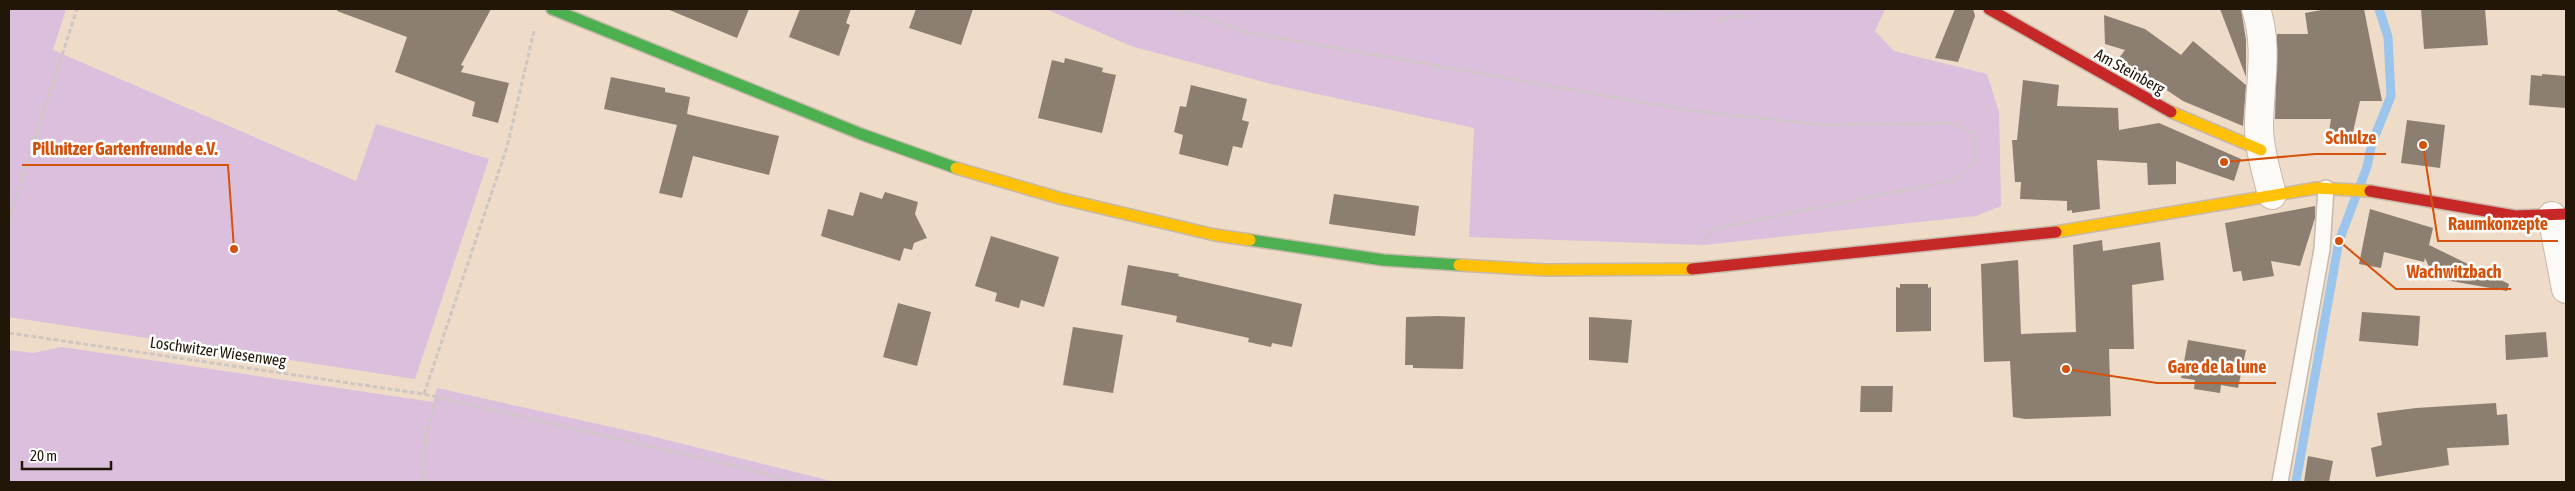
<svg xmlns="http://www.w3.org/2000/svg" width="2575" height="491" font-family="'Asap Condensed',sans-serif">
	<style>
		.green { fill: #dbbfdc }
		.lines { fill: none; stroke-linecap: round; stroke-linejoin: round }
		.stream { stroke: #9bc5ec; stroke-width: 9 }
		.building { fill: #8c7f71 }
		.lane-casing { stroke: #c7b8a9; stroke-width: 18 }
		.street-casing { stroke: #c7b8a9; stroke-width: 30 }
		.fast-casing { stroke: #c7b8a9; stroke-width: 14 }
		.slow-casing { stroke: #c7b8a9; stroke-width: 14 }
		.jam-casing { stroke: #c7b8a9; stroke-width: 14 }
		.path { stroke: #cec8c3; stroke-width: 3; stroke-dasharray: 5 2.5; stroke-linecap: butt }
		.lane { stroke: #fcfaf7; stroke-width: 15 }
		.street { stroke: #fcfaf7; stroke-width: 28 }
		.fast { stroke: #4caf50; stroke-width: 11 }
		.slow { stroke: #ffc107; stroke-width: 11 }
		.jam { stroke: #c62828; stroke-width: 11 }
		.labels { text-anchor: middle; dominant-baseline: central; stroke-width: 5; stroke-linejoin: round; paint-order: stroke }
		.street-label { font-size: 16px; fill: #221608; stroke: #fff }
		.leader { fill: none; stroke: #d4520c; stroke-width: 2 }
		.callout-dot { fill: #d4520c; stroke: #fff; stroke-width: 2 }
		.callout-label { font-size: 18px; text-anchor: middle; font-weight: bold; fill: #d4520c; stroke: #fff; stroke-width: 5; stroke-linejoin: round; paint-order: stroke }
	</style>
	<rect width="100%" height="100%" fill="#eedbc8"/>
	<!-- green -->
	<g class="green">
		<polygon points="9,9 66,9 53,50 356,181 376,124 489,159 415,379 9,317"/>
		<polygon points="1046,9 1885,9 1875,31 1894,51 1987,74 1999,112 2001,206 1976,216 1704,245 1469,237 1474,128 1271,84 1131,46"/>
		<polygon points="62,347 433,402 437,388 647,435 835,482 9,482 9,350 33,353"/>
	</g>
	<g class="lines">
		<!-- stream -->
		<polyline class="stream" points="2296,482 2339,241 2367,167 2372,143 2391,96 2388,37 2379,9"/>
	</g>
	<!-- building -->
	<g class="building">
		<polygon points="338,9 491,9 461,65 464,66 461,72 509,83 498,123 472,116 475,102 395,72 407,37 337,11"/>
		<polygon points="667,9 749,9 737,38"/>
		<polygon points="800,9 851,9 846,23 850,25 839,56 789,37"/>
		<polygon points="916,9 973,9 961,45 909,28"/>
		<polygon points="1955,9 1973,9 1975,16 1958,62 1935,58"/>
		<polygon points="2220,9 2241,9 2246,40 2246,77"/>
		<polygon points="2327,9 2364,9 2382,101 2360,101 2351,141 2328,138 2331,119 2275,119 2277,34 2308,34 2305,13"/>
		<polygon points="2421,9 2485,9 2488,45 2424,49"/>
		<polygon points="2104,15 2145,29 2181,55 2193,41 2246,85 2243,126 2183,101 2119,58 2125,50 2105,44"/>
		<polygon points="1065,58 1103,68 1102,72 1116,75 1102,133 1038,118 1052,60 1064,63"/>
		<polygon points="2542,74 2566,76 2566,108 2529,105 2531,75 2542,76"/>
		<polygon points="611,77 665,88 665,92 690,97 687,114 779,136 769,175 693,156 682,198 659,193 677,125 604,109"/>
		<polygon points="2023,80 2059,85 2057,106 2118,108 2119,130 2159,123 2241,159 2234,181 2176,161 2176,184 2148,185 2147,163 2097,160 2100,209 2072,213 2072,210 2067,211 2067,201 2020,199 2021,182 2015,182 2012,140 2017,140"/>
		<polygon points="1191,85 1247,99 1242,120 1249,122 1242,148 1233,146 1228,166 1179,154 1183,135 1174,132 1180,106 1186,107"/>
		<polygon points="2407,120 2445,125 2440,168 2401,163"/>
		<polygon points="860,192 882,199 885,192 918,202 915,214 927,238 914,243 912,250 904,248 900,261 821,236 828,209 853,216"/>
		<polygon points="1334,194 1419,206 1415,236 1329,224"/>
		<polygon points="2315,206 2315,218 2300,266 2271,261 2274,276 2243,281 2241,271 2233,272 2225,223"/>
		<polygon points="2370,209 2433,228 2429,245 2509,284 2507,291 2434,278 2425,258 2424,262 2384,252 2381,268 2359,264"/>
		<polygon points="991,236 1059,257 1044,307 1021,300 1019,308 995,301 997,293 975,286"/>
		<polygon points="2102,240 2103,251 2160,242 2164,280 2132,285 2134,349 2109,349 2111,416 2025,419 2013,417 2010,361 1984,362 1981,264 2018,260 2021,334 2076,332 2073,245"/>
		<polygon points="1128,265 1179,274 1178,276 1302,304 1292,347 1272,343 1271,347 1248,342 1249,338 1176,322 1177,316 1121,305"/>
		<polygon points="1900,284 1928,284 1928,288 1931,287 1931,331 1896,332 1896,287 1900,288"/>
		<polygon points="898,303 931,312 917,366 883,357"/>
		<polygon points="2362,312 2420,316 2418,346 2359,341"/>
		<polygon points="1438,316 1465,317 1463,369 1413,368 1413,365 1405,365 1406,317"/>
		<polygon points="1589,317 1632,320 1628,363 1589,360"/>
		<polygon points="1073,327 1123,335 1113,393 1063,385"/>
		<polygon points="2546,332 2548,357 2506,360 2505,335"/>
		<polygon points="2188,340 2246,350 2238,388 2221,385 2220,393 2194,389 2195,380 2181,378"/>
		<polygon points="1861,386 1893,386 1892,412 1860,412"/>
		<polygon points="2496,403 2497,415 2507,414 2509,445 2447,448 2449,465 2376,477 2371,448 2382,445 2377,413 2416,408"/>
		<polygon points="2308,456 2333,461 2329,482 2304,482"/>
	</g>
	<g class="lines">
		<defs>
			<polyline id="lane" points="2280,482 2322,249 2326,188"/>
			<g id="street">
				<path d="M2256,9c13,39 3,78 3,118 0,23 8,46 13,68"/>
				<polyline points="2552,216 2566,289"/>
			</g>
			<g id="fast">
				<polyline points="552,9 861,134 956,168"/>
				<polyline points="1250,240 1383,260 1459,265"/>
			</g>
			<g id="slow">
				<polyline points="2171,112 2261,150"/>
				<polyline points="956,168 1059,198 1215,235 1250,240"/>
				<polyline points="2056,232 2317,188 2370,191"/>
				<polyline points="1459,265 1545,270 1692,269"/>
			</g>
			<g id="jam">
				<polyline points="1989,9 2171,112"/>
				<polyline points="2370,191 2515,216 2566,214"/>
				<polyline points="1692,269 2056,232"/>
			</g>
		</defs>
		<!-- lane casing -->
		<use href="#lane" class="lane-casing"/>
		<!-- street casing -->
		<use href="#street" class="street-casing"/>
		<!-- fast casing -->
		<use href="#fast" class="fast-casing"/>
		<!-- slow casing -->
		<use href="#slow" class="slow-casing"/>
		<!-- jam casing -->
		<use href="#jam" class="jam-casing"/>
		<!-- path -->
		<g class="path">
			<path d="M1179,9l67,23 440,78 137,15 131,-2 18,10c9,25 1,30 -18,47l-231,47 -15,6 -2,8"/>
			<polyline points="1651,9 1674,12 1695,9"/>
			<polyline points="1718,20 1739,15 1749,17"/>
			<polyline points="9,219 77,9"/>
			<polyline points="9,333 424,394 748,469 792,482"/>
			<polyline points="424,394 507,147 534,31"/>
			<polyline points="423,482 426,434 437,397"/>
		</g>
		<!-- lane -->
		<use href="#lane" class="lane"/>
		<!-- street -->
		<use href="#street" class="street"/>
		<!-- fast -->
		<use href="#fast" class="fast"/>
		<!-- slow -->
		<use href="#slow" class="slow"/>
		<!-- jam -->
		<use href="#jam" class="jam"/>
	</g>
	<g class="labels">
		<!-- street labels -->
		<g class="street-label">
			<text transform="translate(2130 71) rotate(29)">Am Steinberg</text>
			<text transform="translate(218 351) rotate(8)">Loschwitzer Wiesenweg</text>
		</g>
	</g>
	<!-- callouts -->
	<path class="leader" d="M2224 162L2315 154H2386M234 249L228 165H22M2423 145L2438 241H2558M2339 241L2396 289H2511M2066 369L2157 383H2276"/>
	<g class="callout-dot">
		<circle cx="2224" cy="162" r="5"/>
		<circle cx="234" cy="249" r="5"/>
		<circle cx="2423" cy="145" r="5"/>
		<circle cx="2339" cy="241" r="5"/>
		<circle cx="2066" cy="369" r="5"/>
	</g>
	<g class="callout-label">
		<text x="2351" y="144">Schulze</text>
		<text x="125" y="155">Pillnitzer Gartenfreunde e.V.</text>
		<text x="2498" y="230">Raumkonzepte</text>
		<text x="2454" y="278">Wachwitzbach</text>
		<text x="2217" y="373">Gare de la lune</text>
	</g>
	<!-- border -->
	<rect width="2575" height="491" fill="none" stroke="#221608" stroke-width="20"/>
	<!-- scale -->
	<path d="M22 461v8h89v-8" fill="none" stroke="#221608" stroke-width="2.5"/>
	<text x="30" y="461" font-size="15" fill="#221608" stroke="#ffffff" stroke-width="4" paint-order="stroke">20 m</text>
</svg>
